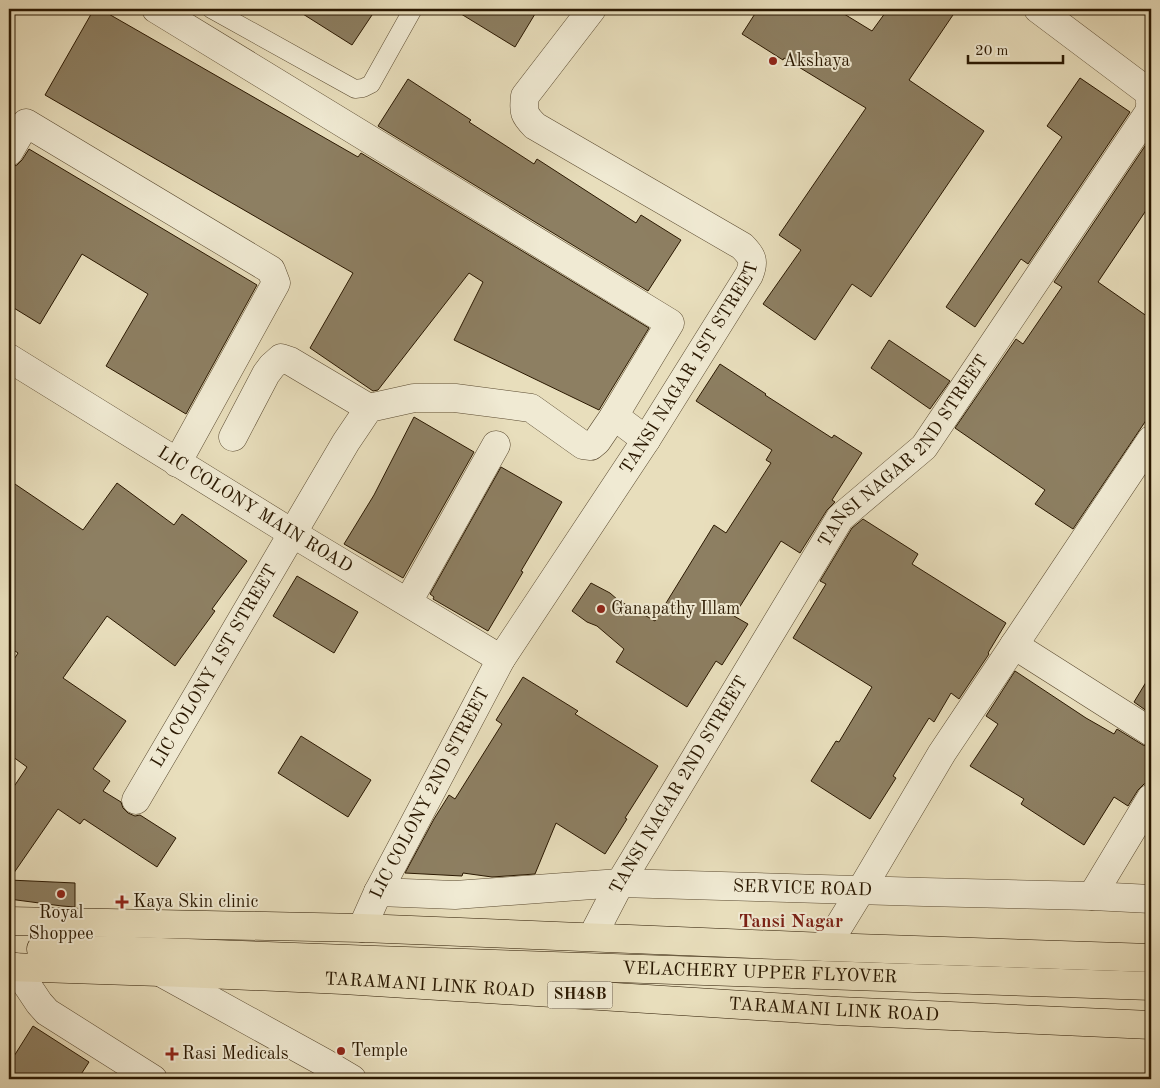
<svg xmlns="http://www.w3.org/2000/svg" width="1160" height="1088" font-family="'Old Standard TT',serif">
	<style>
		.building { fill: #8d7f62; stroke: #2a1801 }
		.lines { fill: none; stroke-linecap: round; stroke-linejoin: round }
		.service-casing { stroke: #5a4a30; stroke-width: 19 }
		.minor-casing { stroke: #5a4a30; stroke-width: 29 }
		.primary-casing { stroke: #2a1801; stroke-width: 29 }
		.service { stroke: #f0ead3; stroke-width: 18 }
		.minor { stroke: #f0ead3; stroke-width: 28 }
		.primary { stroke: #e8debc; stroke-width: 28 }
		.poi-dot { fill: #8f2418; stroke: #f0ead3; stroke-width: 2 }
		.labels { text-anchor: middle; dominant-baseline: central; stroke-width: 4; stroke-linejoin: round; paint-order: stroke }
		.shield { fill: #f0ead3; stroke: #655740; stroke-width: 1 }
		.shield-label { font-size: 16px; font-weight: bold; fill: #2a1801 }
		.poi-label { font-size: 18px; fill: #2a1801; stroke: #f0ead3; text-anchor: start }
		.street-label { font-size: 18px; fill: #2a1801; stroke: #f0ead3 }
		.neighbourhood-label { font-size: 19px; font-weight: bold; fill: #7a1f14; stroke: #f0ead3 }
	</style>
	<rect width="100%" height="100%" fill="#e8debc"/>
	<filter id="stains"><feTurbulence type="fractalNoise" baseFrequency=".004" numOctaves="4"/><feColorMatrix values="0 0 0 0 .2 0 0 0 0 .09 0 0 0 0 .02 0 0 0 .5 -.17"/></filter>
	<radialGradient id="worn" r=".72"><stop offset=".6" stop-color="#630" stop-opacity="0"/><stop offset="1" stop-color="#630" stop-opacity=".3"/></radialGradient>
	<!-- building -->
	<g class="building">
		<polygon points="94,9 100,9 358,157 361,153 649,328 599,410 454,340 483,282 469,273 378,390 373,391 310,348 353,273 45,95"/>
		<polygon points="295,9 376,9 352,45"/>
		<polygon points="453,9 538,9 515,47"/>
		<polygon points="758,9 836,9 872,31 888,9 957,9 909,80 984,131 871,297 852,284 815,340 763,304 801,250 779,235 866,108 784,58 783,60 742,34"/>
		<polygon points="1080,78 1130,112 1028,264 1021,259 975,327 946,307 1062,137 1047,126"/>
		<polygon points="408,79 471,120 469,122 534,164 537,159 636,223 641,215 681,240 648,291 378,126"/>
		<polygon points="1151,137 1151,203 1098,282 1151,319 1151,413 1073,529 1035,504 1045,490 955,428 1016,339 1023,344 1062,287 1054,282"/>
		<polygon points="29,149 257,285 186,414 106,366 148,294 82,254 40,324 9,305 9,172 12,167 17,165 22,160"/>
		<polygon points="889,340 950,381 930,409 871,368"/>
		<polygon points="720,364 766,394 765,395 832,438 834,435 862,453 832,500 835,502 827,510 800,553 781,541 734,616 748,624 722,665 716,661 687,707 616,662 624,649 597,626 587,622 572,611 591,583 610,593 618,600 655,621 714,525 726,533 771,463 766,460 772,450 696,401"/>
		<polygon points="414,417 474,452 403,578 344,544 374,495"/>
		<polygon points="501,467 562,502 521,571 523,572 488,631 433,599 434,597 430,594"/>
		<polygon points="9,480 83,530 117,483 174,525 182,514 247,561 212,609 215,611 175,666 107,616 63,678 126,721 93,769 110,781 103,791 121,802 123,808 128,813 135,816 140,815 176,838 157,867 84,819 80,824 58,809 9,880 75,883 75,907 62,906 9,899 9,794 27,767 9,754 9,667 18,653 9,647"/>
		<polygon points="863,519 918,554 912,564 1006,623 988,653 989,654 959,699 951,693 934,722 929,718 893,776 896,778 870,819 811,781 836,741 839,742 872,687 793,638 826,584 820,581 852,528"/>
		<polygon points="297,576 358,612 334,653 273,616"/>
		<polygon points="1015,671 1086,718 1114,734 1117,729 1143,745 1151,747 1151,782 1144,784 1138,790 1128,806 1114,797 1084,845 1021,804 1024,799 970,766 998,724 986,716"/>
		<polygon points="1151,674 1151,714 1134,702"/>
		<polygon points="523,677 578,711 575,714 658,766 625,818 627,819 605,854 556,823 535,874 492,877 463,873 462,876 405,873 434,819 449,795 455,799 502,724 496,720"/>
		<polygon points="301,736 371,780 348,817 278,773"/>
		<polygon points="33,1026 89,1062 78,1079 9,1079 9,1064"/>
	</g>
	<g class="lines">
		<defs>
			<polyline id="service" points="211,9 355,89 363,88 371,84 413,9"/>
			<g id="minor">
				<polyline points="156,9 670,323 614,416 646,440"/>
				<polyline points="9,152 26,123 271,270 276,283 177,463"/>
				<path id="s1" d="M9,358l283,175 209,126"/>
				<polyline points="233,437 266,374 272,366 281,358 290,361 369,408"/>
				<polyline points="408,602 496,445"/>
				<polyline points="1014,645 1151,732"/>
				<path id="s2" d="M136,800l210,-358 23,-34 45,-10h41l76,10 52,37 8,1 6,-5 17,-25"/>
				<path id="s3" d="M378,892l77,3 165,-12 304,9 168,4 59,3"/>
				<polyline points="1092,896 1151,798"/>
				<path id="s4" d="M362,928l16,-36 123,-233 145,-219 103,-165c6,-14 3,-19 -7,-29l-207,-120c-11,-11 -12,-14 -10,-30l67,-87"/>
				<path id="s5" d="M592,937l28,-54 220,-365 84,-71 225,-335c2,-8 2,-14 -2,-21l-109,-82"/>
				<polyline points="826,947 861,890 942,753 1151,440"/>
				<polyline points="15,967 39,1003 47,1012 153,1079"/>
				<polyline points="160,972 325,1063 352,1079"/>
			</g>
			<g id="primary">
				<polyline points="9,921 362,928 826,947 1151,958"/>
				<path id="s6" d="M41,949l93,2 241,9 776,26"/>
				<path id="s7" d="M9,967l151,5 183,8 495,31 313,14"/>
			</g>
		</defs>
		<!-- service casing -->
		<use href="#service" class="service-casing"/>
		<!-- minor casing -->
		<use href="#minor" class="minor-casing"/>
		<!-- primary casing -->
		<use href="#primary" class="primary-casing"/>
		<!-- service -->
		<use href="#service" class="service"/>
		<!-- minor -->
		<use href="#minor" class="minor"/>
		<!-- primary -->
		<use href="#primary" class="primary"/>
	</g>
	<!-- markers -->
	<g class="poi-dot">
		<circle cx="773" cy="61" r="5"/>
		<circle cx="601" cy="609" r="5"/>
		<circle cx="61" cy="894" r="5"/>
		<path d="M119.5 894.5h5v5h5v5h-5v5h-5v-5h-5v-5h5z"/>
		<circle cx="341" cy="1051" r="5"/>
		<path d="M169.5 1046.5h5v5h5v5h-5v5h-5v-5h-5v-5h5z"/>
	</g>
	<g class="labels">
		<!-- shield labels -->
		<rect class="shield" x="547.5" y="981.5" width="65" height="27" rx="4"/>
		<g class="shield-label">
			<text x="580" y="995">SH48B</text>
		</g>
		<!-- poi labels -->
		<g class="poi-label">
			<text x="783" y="61">Akshaya</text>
			<text x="611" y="609">Ganapathy Illam</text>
			<text x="133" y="902">Kaya Skin clinic</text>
			<text x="61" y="913" text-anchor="middle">Royal<tspan x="61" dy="21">Shoppee</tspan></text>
			<text x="351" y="1051">Temple</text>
			<text x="182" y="1054">Rasi Medicals</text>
		</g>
		<!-- street labels -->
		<g class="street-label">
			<text stroke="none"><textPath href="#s4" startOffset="650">TANSI NAGAR 1ST STREET</textPath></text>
			<text stroke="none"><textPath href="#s5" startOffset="580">TANSI NAGAR 2ND STREET</textPath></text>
			<text stroke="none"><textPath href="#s1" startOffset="289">LIC COLONY MAIN ROAD</textPath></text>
			<text stroke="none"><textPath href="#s2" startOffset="155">LIC COLONY 1ST STREET</textPath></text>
			<text stroke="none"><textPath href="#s5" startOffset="175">TANSI NAGAR 2ND STREET</textPath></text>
			<text stroke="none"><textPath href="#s4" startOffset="151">LIC COLONY 2ND STREET</textPath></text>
			<text stroke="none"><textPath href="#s3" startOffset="425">SERVICE ROAD</textPath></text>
			<text stroke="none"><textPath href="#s6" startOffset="719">VELACHERY UPPER FLYOVER</textPath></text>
			<text stroke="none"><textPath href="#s7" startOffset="421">TARAMANI LINK ROAD</textPath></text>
			<text stroke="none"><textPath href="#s7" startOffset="826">TARAMANI LINK ROAD</textPath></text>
		</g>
		<!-- neighbourhood labels -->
		<g class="neighbourhood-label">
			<text x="791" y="922">Tansi Nagar</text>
		</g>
	</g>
	<!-- margin -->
	<rect width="1160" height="1088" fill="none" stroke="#e8debc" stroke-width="30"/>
	<rect x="10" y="10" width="1140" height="1068" fill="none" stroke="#2a1801" stroke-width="2.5"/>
	<rect x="15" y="15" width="1130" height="1058" fill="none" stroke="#2a1801"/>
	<!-- scale -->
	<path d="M968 55v8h95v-8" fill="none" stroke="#2a1801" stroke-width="2.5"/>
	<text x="975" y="55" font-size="15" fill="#2a1801" stroke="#f0ead3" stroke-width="4" paint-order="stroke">20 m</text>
	<rect width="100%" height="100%" filter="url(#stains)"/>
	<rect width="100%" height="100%" fill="url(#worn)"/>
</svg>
